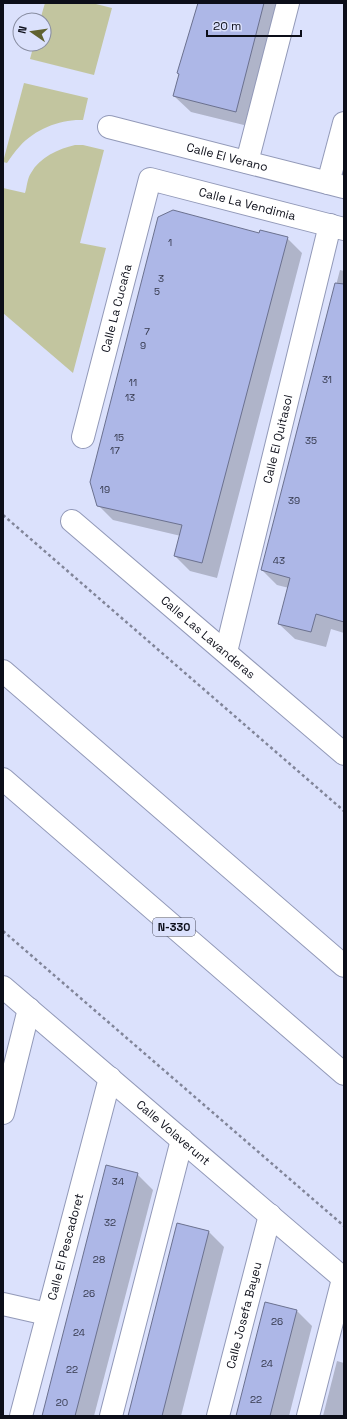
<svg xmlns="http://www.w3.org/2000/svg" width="347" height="1419" font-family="'Space Grotesk',sans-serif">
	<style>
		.green { fill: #c2c59f }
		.shadow { fill: #0003 }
		.building { fill: #adb7e7; stroke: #6b718f }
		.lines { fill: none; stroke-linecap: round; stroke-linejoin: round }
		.pedestrian-casing { stroke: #9299b8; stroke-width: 24 }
		.minor-casing { stroke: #9299b8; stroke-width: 24 }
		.trunk-casing { stroke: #9299b8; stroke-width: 24 }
		.path { stroke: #818599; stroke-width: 2.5; stroke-dasharray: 3 3; stroke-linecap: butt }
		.pedestrian { stroke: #fff; stroke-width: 22 }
		.minor { stroke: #fff; stroke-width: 22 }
		.trunk { stroke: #fff; stroke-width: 22 }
		.labels { text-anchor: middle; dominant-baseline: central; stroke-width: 3.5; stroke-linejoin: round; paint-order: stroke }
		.number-label { font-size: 10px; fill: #34384c }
		.shield { fill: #dbe1fc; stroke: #4a4d5d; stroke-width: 1 }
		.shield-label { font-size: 11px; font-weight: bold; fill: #0c0e19 }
		.street-label { font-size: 12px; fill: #0c0e19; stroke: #dbe1fc }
	</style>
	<rect width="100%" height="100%" fill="#dbe1fc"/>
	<!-- green -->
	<g class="green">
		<polygon points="45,3 92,3 112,8 94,75 30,59 34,44 44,44 44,20 40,20"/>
		<path d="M24,83l64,15 -5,22c-22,-1 -48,9 -63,26 -5,5 -9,11 -13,17l-4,-1z"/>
		<path d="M75,145h8l21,5 -24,93 26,5 -33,125 -70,-60v-125l22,5c2,-6 2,-14 6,-20 9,-16 27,-24 44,-28z"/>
	</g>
	<!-- shadow -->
	<g class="shadow">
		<polygon points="198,3 284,3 252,127 191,112 174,96 180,75 178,73"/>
		<polygon points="287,238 302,253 217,578 190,571 175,556 181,536 113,520 98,505"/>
		<polygon points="340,270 344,271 344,633 331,629 326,647 295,639 279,624 289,588 277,585 262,570"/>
		<polygon points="137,1174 153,1190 94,1416 43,1416"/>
		<polygon points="209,1232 224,1247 181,1416 129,1416"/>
		<polygon points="297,1311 312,1326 289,1416 237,1416"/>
		<polygon points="337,1361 344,1363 344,1416 323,1416"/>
	</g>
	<!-- building -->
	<g class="building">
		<polygon points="198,3 264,3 236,112 173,96 179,74 177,73"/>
		<polygon points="173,210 259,233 260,230 288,237 202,563 174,556 182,525 97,506 90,482 158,217"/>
		<polygon points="335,283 344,284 344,622 316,614 311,632 278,624 290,578 261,570"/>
		<polygon points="106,1165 138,1173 75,1416 42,1416"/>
		<polygon points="177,1223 209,1231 162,1416 128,1416"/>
		<polygon points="265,1302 297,1310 270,1416 236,1416"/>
	</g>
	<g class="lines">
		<defs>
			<g id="pedestrian">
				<path id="s1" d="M109,127l235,60"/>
				<polyline points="247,162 288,3"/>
				<polyline points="328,183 344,123"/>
			</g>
			<g id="minor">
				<path id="s2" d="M83,437l67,-258 194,50"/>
				<path id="s3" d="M72,521l272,233"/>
				<path id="s4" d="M226,652l104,-427"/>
				<path id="s5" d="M3,987l341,292"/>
				<polyline points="3,1113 29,1009"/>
				<polyline points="3,1304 47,1314"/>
				<path id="s6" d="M21,1416l89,-338"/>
				<polyline points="111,1416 182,1140"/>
				<path id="s7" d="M218,1416l52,-201"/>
				<polyline points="308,1416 343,1279"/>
			</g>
			<g id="trunk">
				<polyline points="3,671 344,966"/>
				<polyline points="3,779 344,1074"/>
			</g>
		</defs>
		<!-- pedestrian casing -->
		<use href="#pedestrian" class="pedestrian-casing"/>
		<!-- minor casing -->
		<use href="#minor" class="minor-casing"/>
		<!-- trunk casing -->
		<use href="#trunk" class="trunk-casing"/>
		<!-- path -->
		<g class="path">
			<polyline points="3,515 344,811"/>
			<polyline points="3,931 344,1226"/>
		</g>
		<!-- pedestrian -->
		<use href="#pedestrian" class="pedestrian"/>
		<!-- minor -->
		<use href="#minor" class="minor"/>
		<!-- trunk -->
		<use href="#trunk" class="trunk"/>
	</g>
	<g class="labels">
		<!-- number labels -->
		<g class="number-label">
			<text x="170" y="242">1</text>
			<text x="161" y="278">3</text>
			<text x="157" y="291">5</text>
			<text x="147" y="331">7</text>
			<text x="143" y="345">9</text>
			<text x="327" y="379">31</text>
			<text x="133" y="382">11</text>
			<text x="130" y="397">13</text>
			<text x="119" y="437">15</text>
			<text x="311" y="440">35</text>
			<text x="115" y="450">17</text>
			<text x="105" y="489">19</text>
			<text x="294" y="500">39</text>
			<text x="279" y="560">43</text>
			<text x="118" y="1181">34</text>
			<text x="110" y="1222">32</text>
			<text x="99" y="1259">28</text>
			<text x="89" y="1293">26</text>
			<text x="277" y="1321">26</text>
			<text x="79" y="1332">24</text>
			<text x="267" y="1363">24</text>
			<text x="72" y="1369">22</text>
			<text x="256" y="1399">22</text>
			<text x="62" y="1402">20</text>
		</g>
		<!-- shield labels -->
		<rect class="shield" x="153" y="918" width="42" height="18" rx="3"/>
		<g class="shield-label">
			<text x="174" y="927">N-330</text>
		</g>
		<!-- street labels -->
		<g class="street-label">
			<text stroke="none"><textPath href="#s1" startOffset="122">Calle El Verano</textPath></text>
			<text stroke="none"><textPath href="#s2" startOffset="367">Calle La Vendimia</textPath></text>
			<text stroke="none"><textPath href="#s2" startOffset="133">Calle La Cucaña</textPath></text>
			<text stroke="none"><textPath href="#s4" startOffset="219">Calle El Quitasol</textPath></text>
			<text stroke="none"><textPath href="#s3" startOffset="179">Calle Las Lavanderas</textPath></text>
			<text stroke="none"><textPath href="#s5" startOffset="224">Calle Volaverunt</textPath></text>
			<text stroke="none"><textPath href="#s6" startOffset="175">Calle El Pescadoret</textPath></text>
			<text stroke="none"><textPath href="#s7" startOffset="104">Calle Josefa Bayeu</textPath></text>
		</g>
	</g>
	<!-- border -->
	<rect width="347" height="1419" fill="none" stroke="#0c0e19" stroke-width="8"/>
	<!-- north arrow -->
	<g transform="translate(32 32) rotate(283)"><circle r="19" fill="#dbe1fc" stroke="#888da1"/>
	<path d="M0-3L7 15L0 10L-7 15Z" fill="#606230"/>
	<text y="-6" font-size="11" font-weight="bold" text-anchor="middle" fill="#0c0e19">N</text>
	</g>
	<!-- scale -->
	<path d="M207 30v6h94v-6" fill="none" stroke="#0c0e19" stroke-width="2"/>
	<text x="213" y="30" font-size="12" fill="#0c0e19" stroke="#dbe1fc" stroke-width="3" paint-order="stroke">20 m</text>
</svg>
